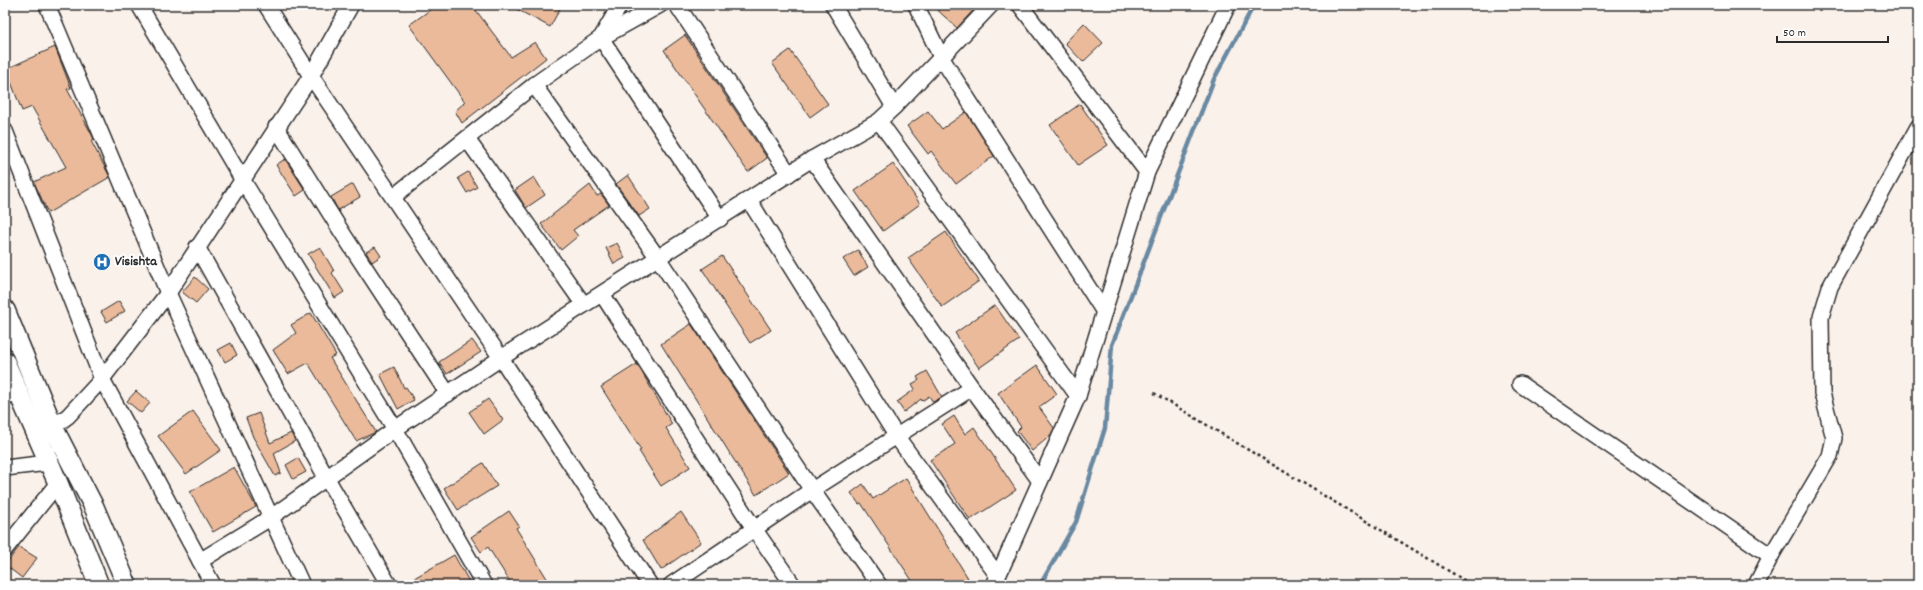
<svg xmlns="http://www.w3.org/2000/svg" width="1923" height="590" font-family="Dekko,sans-serif">
	<style>
		.lines { fill: none; stroke-linecap: round; stroke-linejoin: round }
		.stream { stroke: #6989a2; stroke-width: 4.5 }
		.building { fill: #eaba9b; stroke: #2b2b2b }
		.minor-casing { stroke: #2b2b2b; stroke-width: 18 }
		.major-casing { stroke: #2b2b2b; stroke-width: 22 }
		.path { stroke: #2b2b2b; stroke-width: 2.5; stroke-dasharray: 3 3; stroke-linecap: butt }
		.minor { stroke: #fff; stroke-width: 15 }
		.major { stroke: #fff; stroke-width: 19 }
		.labels { text-anchor: middle; dominant-baseline: central; stroke-width: 3.5; stroke-linejoin: round; paint-order: stroke }
		.poi-label { font-size: 14px; font-weight: bold; fill: #2b2b2b; stroke: #fff; text-anchor: start }
	</style>
	<rect width="100%" height="100%" fill="#fbf1eb"/>
	<filter id="ink" filterUnits="userSpaceOnUse"><feTurbulence type="fractalNoise" baseFrequency=".025" numOctaves="2"/><feDisplacementMap in="SourceGraphic" scale="8" xChannelSelector="R" yChannelSelector="G"/><feConvolveMatrix kernelMatrix="1 2 1 2 8 2 1 2 1" color-interpolation-filters="sRGB"/></filter>
	<g filter="url(#ink)">
		<g class="lines">
			<!-- stream -->
			<polyline class="stream" points="1040,585 1076,522 1105,428 1112,345 1214,79 1254,5"/>
		</g>
		<!-- building -->
		<g class="building">
			<polygon points="437,5 472,5 511,57 535,42 546,58 462,123 455,111 465,102 409,25"/>
			<polygon points="509,5 562,5 550,27"/>
			<polygon points="932,5 978,5 957,28"/>
			<polygon points="1084,23 1103,43 1083,62 1065,43"/>
			<polygon points="685,35 767,158 748,172 664,50"/>
			<polygon points="55,47 71,88 67,89 90,131 94,139 91,141 110,177 48,213 34,182 66,167 32,107 22,111 6,69"/>
			<polygon points="790,50 828,104 810,117 772,63"/>
			<polygon points="1080,104 1108,145 1078,165 1050,125"/>
			<polygon points="928,111 942,129 966,112 994,156 956,184 931,151 928,154 907,126"/>
			<polygon points="285,159 305,190 296,196 276,165"/>
			<polygon points="893,164 920,204 883,231 855,191"/>
			<polygon points="468,172 477,187 467,193 458,178"/>
			<polygon points="628,175 650,209 639,216 616,184"/>
			<polygon points="534,177 545,195 526,208 515,190"/>
			<polygon points="353,184 360,197 338,210 331,197"/>
			<polygon points="590,185 597,196 601,194 609,205 573,230 578,236 561,250 541,224"/>
			<polygon points="946,232 979,281 942,307 908,258"/>
			<polygon points="617,243 625,258 614,264 606,248"/>
			<polygon points="320,247 334,271 332,273 344,292 335,298 308,254"/>
			<polygon points="375,247 381,256 372,262 366,252"/>
			<polygon points="858,250 868,267 854,276 843,259"/>
			<polygon points="722,256 771,330 750,343 702,269"/>
			<polygon points="195,277 208,289 196,303 182,292"/>
			<polygon points="119,301 125,311 107,322 101,312"/>
			<polygon points="995,305 1019,340 979,368 955,333"/>
			<polygon points="311,313 336,355 330,358 376,432 356,441 308,363 288,374 273,350 296,333 291,325"/>
			<polygon points="691,324 789,473 756,495 661,344"/>
			<polygon points="472,340 481,352 447,374 439,362"/>
			<polygon points="231,343 237,355 225,362 218,350"/>
			<polygon points="637,364 672,424 666,428 690,467 661,486 639,451 641,450 601,387"/>
			<polygon points="1037,365 1057,394 1039,407 1054,428 1050,436 1032,451 1017,431 1021,427 998,393"/>
			<polygon points="394,367 404,388 406,387 414,400 398,409 380,374"/>
			<polygon points="927,371 942,397 933,402 929,396 922,401 921,399 904,412 897,402 915,389 912,384 919,380 917,377"/>
			<polygon points="136,391 150,403 141,413 127,401"/>
			<polygon points="488,399 503,420 484,434 469,412"/>
			<polygon points="193,411 221,450 186,474 158,436"/>
			<polygon points="259,413 270,443 291,433 295,441 274,453 281,473 275,476 253,437 246,418"/>
			<polygon points="954,416 965,434 974,427 1016,490 970,520 930,460 955,444 942,424"/>
			<polygon points="298,458 306,472 293,479 286,465"/>
			<polygon points="483,463 497,486 458,510 444,488"/>
			<polygon points="234,467 256,507 213,532 190,492"/>
			<polygon points="906,478 968,578 957,585 915,585 861,503 859,504 851,493 863,484 873,499"/>
			<polygon points="509,511 519,526 516,528 551,585 512,585 488,547 481,552 471,537"/>
			<polygon points="681,512 701,542 661,570 643,540"/>
			<polygon points="19,547 37,558 22,578 5,565"/>
			<polygon points="454,555 471,585 402,585"/>
		</g>
		<g class="lines">
			<defs>
				<g id="minor">
					<polyline points="47,5 168,293 302,585"/>
					<polyline points="139,5 242,179 395,429 484,585"/>
					<polyline points="620,5 601,38 720,219"/>
					<polyline points="677,5 789,174"/>
					<polyline points="833,5 894,107"/>
					<polyline points="916,5 941,57 1104,312"/>
					<polyline points="1020,5 1147,172"/>
					<polyline points="534,85 658,258 812,490 879,585"/>
					<polyline points="879,121 1078,396"/>
					<polyline points="276,127 343,234 448,394"/>
					<polyline points="5,131 102,379 213,585"/>
					<polyline points="467,139 584,305"/>
					<polyline points="812,159 972,388 1040,481"/>
					<polyline points="393,197 534,85 601,38 660,5"/>
					<polyline points="749,200 897,437 998,576"/>
					<polyline points="197,247 326,477 389,585"/>
					<polyline points="602,294 755,530 793,585"/>
					<polyline points="1520,384 1771,556"/>
					<polyline points="5,399 16,388"/>
					<polyline points="53,427 68,416 102,379 168,293 311,76 351,5"/>
					<polyline points="5,468 48,463"/>
					<polyline points="5,549 58,483"/>
					<polyline points="200,561 270,518 395,429 501,358 311,76 266,5"/>
					<polyline points="650,585 501,358 812,159 879,121 894,107 991,5"/>
					<polyline points="671,585 812,490 972,388"/>
					<polyline points="994,585 1078,396 1147,172 1228,5"/>
					<polyline points="1756,585 1771,556 1830,456 1834,438 1822,393 1821,317 1830,287 1918,127"/>
				</g>
				<g id="major">
					<polyline points="5,310 53,427 94,507 127,585"/>
					<polyline points="5,362 58,483 99,585"/>
				</g>
			</defs>
			<!-- minor casing -->
			<use href="#minor" class="minor-casing"/>
			<!-- major casing -->
			<use href="#major" class="major-casing"/>
			<!-- path -->
			<polyline class="path" points="1154,393 1472,585"/>
			<!-- minor -->
			<use href="#minor" class="minor"/>
			<!-- major -->
			<use href="#major" class="major"/>
		</g>
	</g>
	<!-- icons -->
	<defs>
		<symbol id="hospital-disc" viewBox="-11 -11 22 22"><circle r="9.5" fill="#1f6fb2" stroke="#fff"/><path d="M-5-5h3v3.5h4V-5h3V5h-3V1.5h-4V5h-3Z" fill="#fff"/></symbol>
	</defs>
	<g fill-rule="evenodd">
		<use href="#hospital-disc" x="92" y="252" width="20" height="20"/>
	</g>
	<g class="labels">
		<!-- poi labels -->
		<g class="poi-label">
			<text x="115" y="262">Visishta</text>
		</g>
	</g>
	<!-- margin -->
	<rect width="1923" height="590" fill="none" stroke="#fff" stroke-width="20"/>
	<rect x="10" y="10" width="1903" height="570" fill="none" stroke="#2b2b2b" stroke-width="1.5" filter="url(#ink)"/>
	<!-- scale -->
	<path d="M1777 36v6h111v-6" fill="none" stroke="#2b2b2b" stroke-width="2"/>
	<text x="1783" y="36" font-size="12" fill="#2b2b2b" stroke="#ffffff" stroke-width="3" paint-order="stroke">50 m</text>
</svg>
